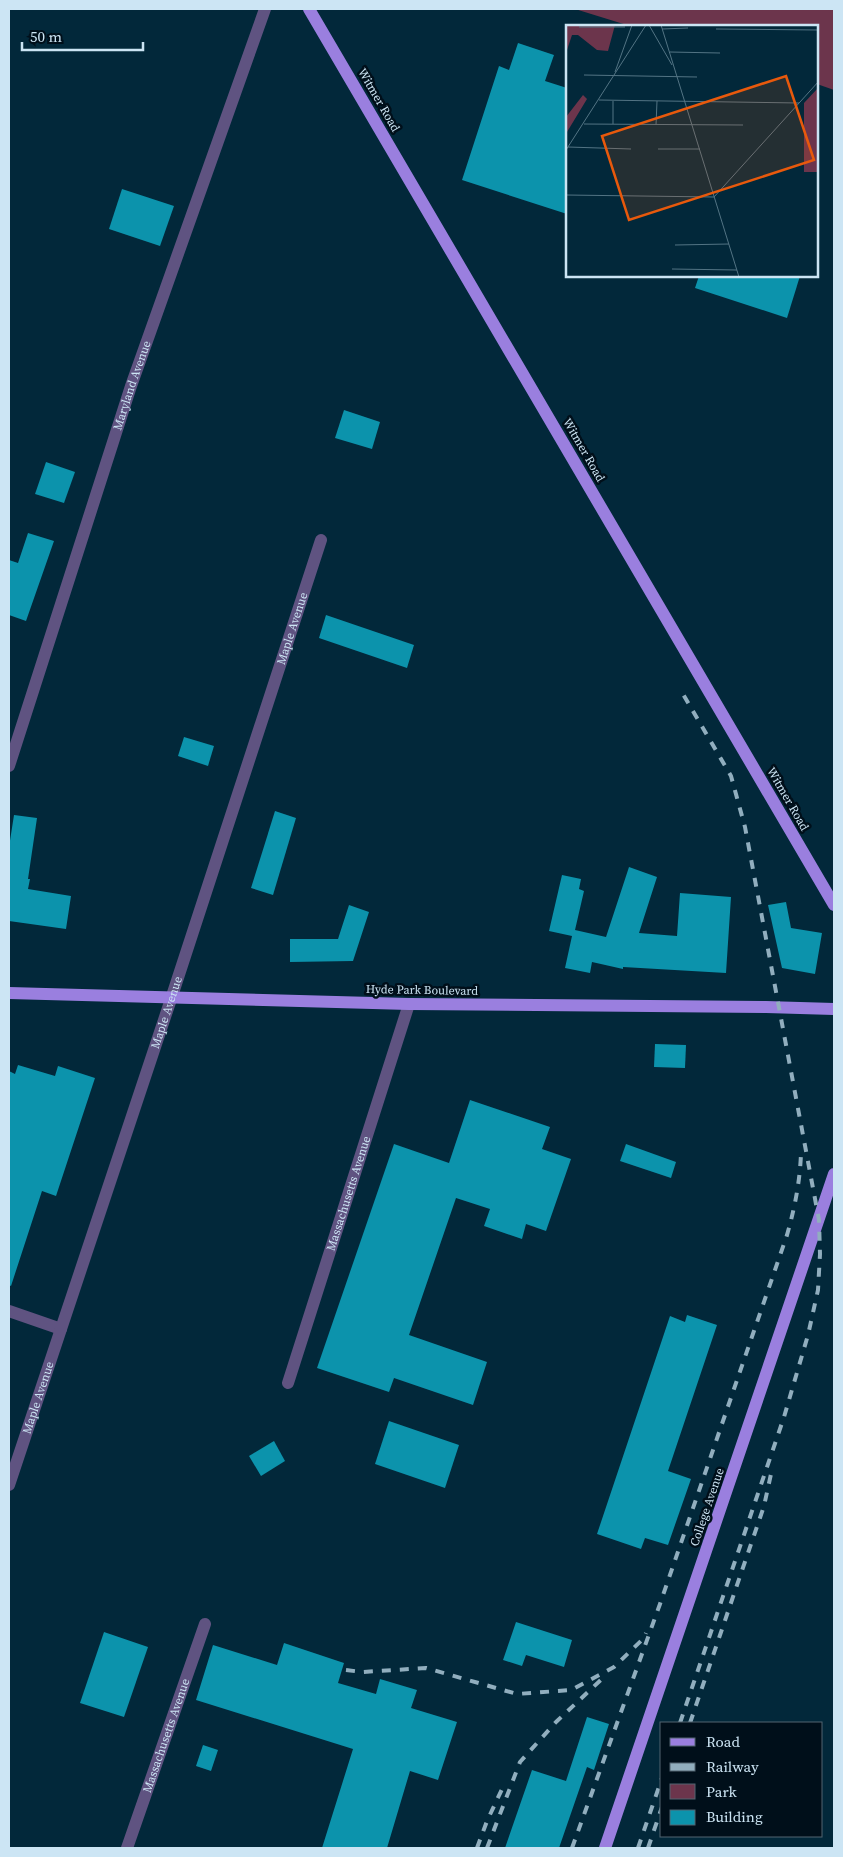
<svg xmlns="http://www.w3.org/2000/svg" width="843" height="1857" font-family="'Source Serif 4',serif">
	<style>
		.green { fill: #6c354c }
		.building { fill: #0c93ac }
		.lines { fill: none; stroke-linecap: round; stroke-linejoin: round }
		.minor { stroke: #5f5381; stroke-width: 12 }
		.major { stroke: #9a7fdf; stroke-width: 12 }
		.rail { stroke: #91aebe; stroke-width: 4; stroke-dasharray: 9 9; stroke-linecap: butt }
		.labels { text-anchor: middle; dominant-baseline: central; stroke-width: 5; stroke-linejoin: round; paint-order: stroke }
		.street-label { font-size: 12px; fill: #cce5f4; stroke: #000f1a }
		.inset-road { fill: none; stroke: #537484; stroke-width: 1 }
		.view { fill: #e8590c; fill-opacity: 0.15; stroke: #e8590c; stroke-width: 2.5 }
		.inset-edge { fill: none; stroke: #cce5f4; stroke-width: 2.5 }
	</style>
	<rect width="100%" height="100%" fill="#02283a"/>
	<!-- green -->
	<polygon class="green" points="575,9 834,9 834,90 817,84 817,26 630,26"/>
	<!-- building -->
	<g class="building">
		<polygon points="518,43 554,55 545,81 567,88 567,214 462,180 499,66 509,70"/>
		<polygon points="122,189 174,206 160,246 109,229"/>
		<polygon points="699,276 800,276 787,318 695,288"/>
		<polygon points="344,410 380,422 372,449 335,438"/>
		<polygon points="46,462 75,472 64,503 35,494"/>
		<polygon points="28,533 54,541 26,621 9,615 9,560 18,563"/>
		<polygon points="326,615 414,645 407,668 319,638"/>
		<polygon points="184,737 214,746 208,766 178,756"/>
		<polygon points="275,811 296,818 273,895 251,888"/>
		<polygon points="14,815 37,818 28,879 30,879 28,889 71,896 66,929 9,921 9,847"/>
		<polygon points="629,867 657,877 639,933 677,936 680,893 731,897 726,973 623,967 623,969 592,962 590,973 565,968 572,936 549,931 562,875 581,879 579,889 584,891 575,930 606,937"/>
		<polygon points="786,902 791,928 822,933 815,974 782,968 768,905"/>
		<polygon points="349,905 369,912 353,961 290,962 290,939 338,939"/>
		<polygon points="655,1044 686,1045 685,1068 654,1067"/>
		<polygon points="18,1065 55,1076 58,1066 95,1078 56,1196 42,1191 11,1286 9,1285 9,1071 15,1074"/>
		<polygon points="470,1100 550,1127 542,1149 571,1159 546,1231 526,1224 522,1239 484,1226 490,1209 456,1198 409,1335 487,1362 473,1405 394,1378 389,1392 317,1368 394,1144 449,1163"/>
		<polygon points="626,1144 676,1162 671,1178 620,1161"/>
		<polygon points="687,1315 717,1325 668,1471 691,1479 668,1545 645,1538 641,1549 597,1534 670,1316 685,1322"/>
		<polygon points="389,1421 459,1445 445,1488 375,1464"/>
		<polygon points="274,1441 285,1461 261,1476 249,1456"/>
		<polygon points="516,1622 572,1640 564,1667 526,1655 522,1666 503,1660"/>
		<polygon points="104,1632 148,1647 124,1717 80,1703"/>
		<polygon points="284,1643 344,1663 338,1683 376,1694 380,1679 417,1690 411,1708 457,1722 438,1780 410,1771 387,1848 322,1848 353,1749 196,1700 213,1645 277,1665"/>
		<polygon points="587,1717 609,1724 594,1770 587,1767 559,1848 505,1848 532,1770 566,1781"/>
		<polygon points="203,1745 218,1750 211,1771 196,1766"/>
	</g>
	<g class="lines">
		<!-- minor -->
		<g class="minor">
			<path id="s1" d="M9,766l122,-380 134,-377"/>
			<polyline points="9,1311 61,1329"/>
			<path id="s2" d="M288,1383l121,-379"/>
			<path id="s3" d="M9,1485l163,-489 149,-456"/>
			<path id="s4" d="M127,1848l78,-224"/>
		</g>
		<!-- major -->
		<g class="major">
			<polyline points="309,9 834,905"/>
			<polyline points="9,993 409,1004 766,1007 834,1009"/>
			<polyline points="605,1848 834,1174"/>
		</g>
		<!-- rail -->
		<g class="rail">
			<polyline points="346,1670 362,1672 426,1668 517,1694 571,1690 614,1667 644,1638 646,1633"/>
			<polyline points="680,1723 784,1417 808,1335 818,1290 820,1254 819,1220 745,827 731,776 683,694"/>
			<polyline points="690,1723 764,1506 771,1474"/>
			<polyline points="477,1848 487,1821 503,1787"/>
			<polyline points="487,1848 520,1762 556,1722 605,1676"/>
			<path d="M572,1848l88,-244 127,-369c8,-28 13,-54 14,-82"/>
			<polyline points="638,1848 662,1778"/>
			<polyline points="648,1848 662,1807"/>
		</g>
	</g>
	<g class="labels">
		<!-- street labels -->
		<g class="street-label">
			<text transform="translate(379 100) rotate(60)">Witmer Road</text>
			<text stroke="none"><textPath href="#s1" startOffset="400">Maryland Avenue</textPath></text>
			<text transform="translate(584 450) rotate(60)">Witmer Road</text>
			<text stroke="none"><textPath href="#s3" startOffset="902">Maple Avenue</textPath></text>
			<text transform="translate(788 799) rotate(60)">Witmer Road</text>
			<text transform="translate(422 990) rotate(1)">Hyde Park Boulevard</text>
			<text stroke="none"><textPath href="#s3" startOffset="498">Maple Avenue</textPath></text>
			<text stroke="none"><textPath href="#s2" startOffset="199">Massachusetts Avenue</textPath></text>
			<text stroke="none"><textPath href="#s3" startOffset="92">Maple Avenue</textPath></text>
			<text transform="translate(707 1507) rotate(-71)">College Avenue</text>
			<text stroke="none"><textPath href="#s4" startOffset="119">Massachusetts Avenue</textPath></text>
		</g>
	</g>
	<!-- overview -->
	<g transform="translate(566 25)">
		<rect width="252" height="252" fill="#02283a"/>
		<path d="M0,0h49l-7,26 -11,-1 -19,-15h-6l-6,18zM252,63v84h-14v-69zM17,70l4,4 -20,33 -1,-15z" fill="#6c354c"/>
		<path class="inset-road" d="M83,0l23,40M95,0l78,252M13,2h46M96,4l26,-1M150,4l103,1M104,27l50,1M49,47l17,-47M18,50l113,2M33,75l200,3M47,76v23M18,99l159,1M90,100l1,-24M2,122l63,2M92,124h42M0,125l80,-125M0,170l148,2 105,-116M109,220l54,-1M106,244l65,1"/>
		<path class="view" d="M220,51l28,84 -185,60 -27,-84z"/>
		<rect width="252" height="252" class="inset-edge"/>
	</g>
	<!-- border -->
	<rect width="843" height="1857" fill="none" stroke="#cce5f4" stroke-width="20"/>
	<!-- legend -->
	<rect x="660" y="1722" width="162" height="115" fill="#000f1a" stroke="#526571"/>
	<rect x="670" y="1738" width="25" height="8" fill="#9a7fdf" stroke="#526571"/>
	<text x="706" y="1747" font-size="15" fill="#cce5f4">Road</text>
	<rect x="670" y="1763" width="25" height="8" fill="#91aebe" stroke="#526571"/>
	<text x="706" y="1772" font-size="15" fill="#cce5f4">Railway</text>
	<rect x="670" y="1784" width="25" height="15" fill="#6c354c" stroke="#526571"/>
	<text x="706" y="1797" font-size="15" fill="#cce5f4">Park</text>
	<rect x="670" y="1810" width="25" height="15" fill="#0c93ac" stroke="#526571"/>
	<text x="706" y="1822" font-size="15" fill="#cce5f4">Building</text>
	<!-- scale -->
	<path d="M22 42v8h121v-8" fill="none" stroke="#cce5f4" stroke-width="2.5"/>
	<text x="30" y="42" font-size="15" fill="#cce5f4" stroke="#000f1a" stroke-width="4" paint-order="stroke">50 m</text>
</svg>
